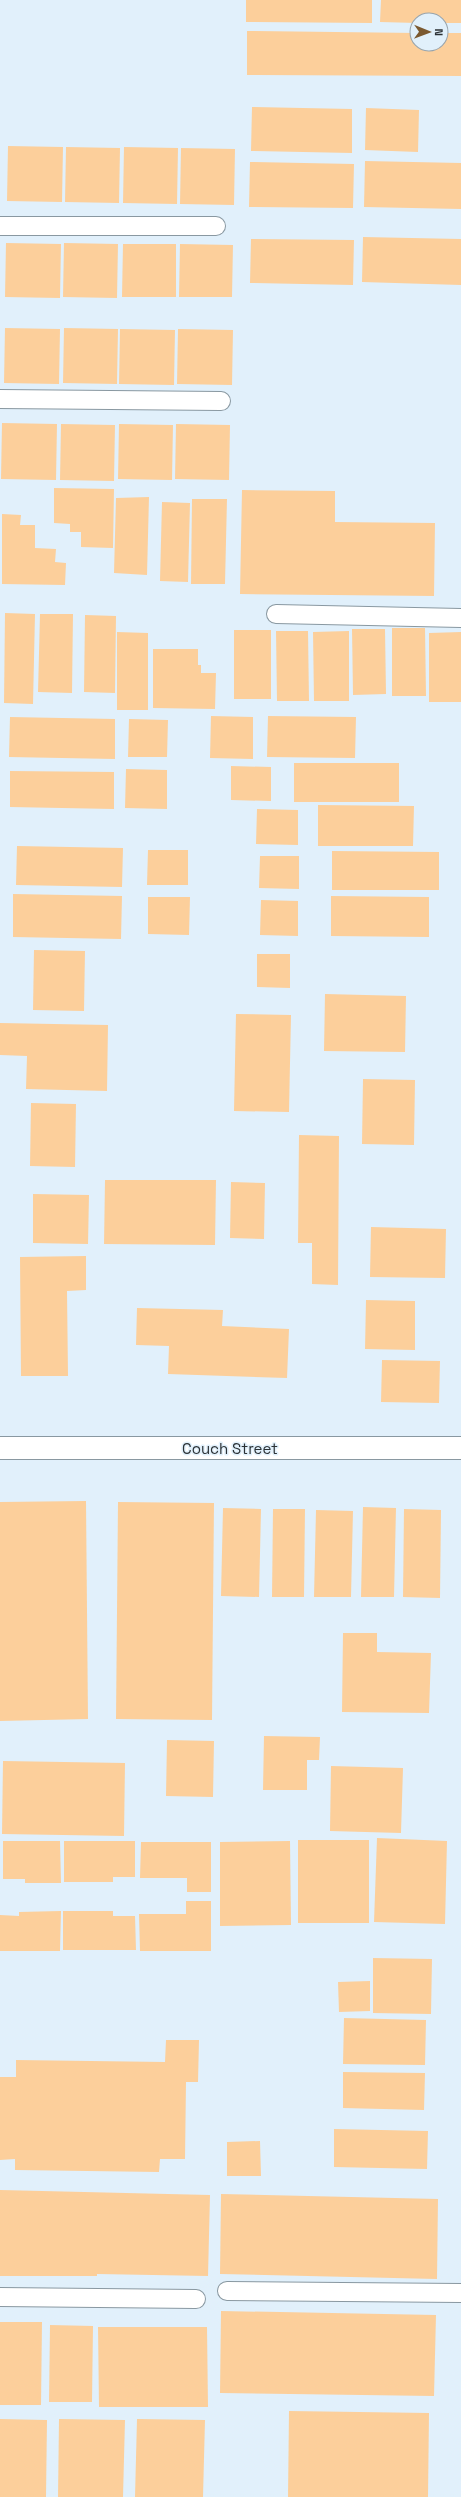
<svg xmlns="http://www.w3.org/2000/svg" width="461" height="2497" font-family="'Space Grotesk',sans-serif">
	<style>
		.building { fill: #fccf9b }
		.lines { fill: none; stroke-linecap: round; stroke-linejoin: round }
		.lane-casing { stroke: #8998a1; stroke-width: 20 }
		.street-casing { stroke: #8998a1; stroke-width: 24 }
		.lane { stroke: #fff; stroke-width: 18 }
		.street { stroke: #fff; stroke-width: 22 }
		.labels { text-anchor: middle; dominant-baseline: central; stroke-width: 3; stroke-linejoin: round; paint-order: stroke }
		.street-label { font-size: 15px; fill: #2b3135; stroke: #e1f0fb }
	</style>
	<rect width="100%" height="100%" fill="#e1f0fb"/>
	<!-- building -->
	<g class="building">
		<polygon points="246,0 372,0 372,23 246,22"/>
		<polygon points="381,0 461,0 461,23 441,23 441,20 417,20 417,23 380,22"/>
		<polygon points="247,31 417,33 417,44 441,44 441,33 461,33 461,76 247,75"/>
		<polygon points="252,107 352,109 352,153 251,151"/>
		<polygon points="366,108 419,110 418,152 365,150"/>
		<polygon points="8,146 63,147 62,202 7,201"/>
		<polygon points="66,147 120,148 119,203 65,202"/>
		<polygon points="124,147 178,148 177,204 123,203"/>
		<polygon points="181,148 235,149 234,205 180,204"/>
		<polygon points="365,161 461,163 461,209 364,207"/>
		<polygon points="250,162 354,164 353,208 249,207"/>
		<polygon points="363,237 461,239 461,285 362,282"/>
		<polygon points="251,239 354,240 353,285 250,283"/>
		<polygon points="6,243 61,244 60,298 5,297"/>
		<polygon points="64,243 118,244 117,298 63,297"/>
		<polygon points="123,244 176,244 176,297 122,297"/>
		<polygon points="180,244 233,245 232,297 179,297"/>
		<polygon points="5,328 60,329 59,384 4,383"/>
		<polygon points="64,328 118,329 117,384 63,383"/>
		<polygon points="120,329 175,330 174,385 119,384"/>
		<polygon points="178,329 233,330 232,385 177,384"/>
		<polygon points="2,423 57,424 56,480 1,479"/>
		<polygon points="61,424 115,425 114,481 60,480"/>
		<polygon points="119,424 173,425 172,480 118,479"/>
		<polygon points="176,424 230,425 229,480 175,479"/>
		<polygon points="54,488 114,489 113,548 81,547 81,532 70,532 70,524 54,523"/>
		<polygon points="242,490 335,491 335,522 435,523 434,596 240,594"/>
		<polygon points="149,497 147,575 114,573 116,498"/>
		<polygon points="192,499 227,499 225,584 191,584"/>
		<polygon points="162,502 190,503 188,582 160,581"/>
		<polygon points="2,514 21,515 20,525 35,525 35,548 56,549 55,562 66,563 65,585 2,584"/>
		<polygon points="5,613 35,614 33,704 4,703"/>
		<polygon points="40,614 73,614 72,693 38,692"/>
		<polygon points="85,615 116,616 115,693 84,692"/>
		<polygon points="392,628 425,628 426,696 392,696"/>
		<polygon points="352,629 385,629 386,694 353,695"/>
		<rect x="234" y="630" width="37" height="69"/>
		<polygon points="276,631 308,631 309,701 277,701"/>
		<polygon points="349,631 349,701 314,701 313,632"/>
		<polygon points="117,632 148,633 148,710 117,710"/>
		<polygon points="461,632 461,702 429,702 429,633"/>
		<polygon points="153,649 198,649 198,665 201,665 201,673 216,673 215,709 153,708"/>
		<polygon points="211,716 253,717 253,759 210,758"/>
		<polygon points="268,716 356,717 355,758 267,757"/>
		<polygon points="10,717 115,719 115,759 9,757"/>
		<polygon points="129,719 168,720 167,757 128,757"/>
		<rect x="294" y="763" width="105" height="39"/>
		<polygon points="231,766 271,767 271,801 231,800"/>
		<polygon points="126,769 167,770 167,809 125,808"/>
		<polygon points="10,771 114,772 114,809 10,807"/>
		<polygon points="318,805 414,806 413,846 318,846"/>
		<polygon points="257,809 298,810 298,845 256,844"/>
		<polygon points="17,846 123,848 122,887 16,885"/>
		<polygon points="148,850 188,850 188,885 147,885"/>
		<polygon points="332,851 439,852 439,890 332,890"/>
		<polygon points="260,856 299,856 299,889 259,888"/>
		<polygon points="13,894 122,896 121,939 13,937"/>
		<polygon points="331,896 429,897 429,937 331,936"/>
		<polygon points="148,897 190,897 189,935 148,934"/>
		<polygon points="261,900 298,901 298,936 260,935"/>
		<polygon points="34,950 85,951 84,1011 33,1010"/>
		<polygon points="257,954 290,954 290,988 257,987"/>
		<polygon points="325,994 406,996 405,1052 324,1051"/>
		<polygon points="236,1014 291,1015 289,1112 234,1111"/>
		<polygon points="0,1023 108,1025 107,1091 26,1089 27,1056 0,1055"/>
		<polygon points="363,1079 415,1080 414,1145 362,1144"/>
		<polygon points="31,1103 76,1104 75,1167 30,1166"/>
		<polygon points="299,1135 339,1136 338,1285 312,1284 312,1243 298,1243"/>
		<polygon points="105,1180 216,1180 215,1245 104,1244"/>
		<polygon points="231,1182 265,1183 264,1239 230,1238"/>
		<polygon points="33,1194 89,1195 88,1244 33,1243"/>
		<polygon points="371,1227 446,1229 445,1278 370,1277"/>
		<polygon points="86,1256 86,1290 67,1291 68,1376 21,1376 20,1257"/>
		<polygon points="366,1300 415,1301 415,1350 365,1349"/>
		<polygon points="137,1308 223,1310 222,1326 289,1329 287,1378 168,1374 169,1346 136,1345"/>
		<polygon points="382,1360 440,1361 439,1403 381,1402"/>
		<polygon points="86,1501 88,1719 0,1721 0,1502"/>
		<polygon points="118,1502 214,1503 212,1720 116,1719"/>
		<polygon points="363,1507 396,1508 394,1597 361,1597"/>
		<polygon points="223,1508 261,1509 259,1597 221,1596"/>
		<polygon points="273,1509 305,1509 304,1597 272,1597"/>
		<polygon points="404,1509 441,1510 440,1598 403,1597"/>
		<polygon points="316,1510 353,1511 351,1597 314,1597"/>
		<polygon points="343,1633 377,1633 377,1652 431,1653 429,1713 342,1712"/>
		<polygon points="264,1736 320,1737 319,1760 307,1760 307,1790 263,1790"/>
		<polygon points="167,1740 214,1741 213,1797 166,1796"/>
		<polygon points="3,1761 125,1763 124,1836 2,1834"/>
		<polygon points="331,1766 403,1768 401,1833 330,1831"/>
		<polygon points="377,1838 447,1841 445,1924 374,1922"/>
		<rect x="298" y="1840" width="71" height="83"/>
		<polygon points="3,1841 60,1841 61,1883 25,1883 25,1879 3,1879"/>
		<polygon points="64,1841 135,1841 135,1877 113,1877 113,1882 64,1882"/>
		<polygon points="290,1841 291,1925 220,1926 220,1842"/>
		<polygon points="141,1842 211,1842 211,1892 187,1892 187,1878 140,1878"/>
		<polygon points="186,1901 211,1901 211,1951 140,1951 139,1914 186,1914"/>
		<polygon points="61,1911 60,1951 0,1951 0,1915 19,1916 19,1912"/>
		<polygon points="63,1911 113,1911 113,1916 135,1916 136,1950 63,1950"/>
		<polygon points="373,1958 432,1959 431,2014 373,2013"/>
		<polygon points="370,1981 370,2011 339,2012 338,1982"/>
		<polygon points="344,2018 426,2020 425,2065 343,2064"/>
		<polygon points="166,2040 199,2040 198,2082 186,2082 185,2159 160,2159 159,2172 15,2170 15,2159 0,2160 0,2077 16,2077 16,2060 165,2062"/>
		<polygon points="343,2072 425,2073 424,2110 343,2108"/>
		<polygon points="334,2129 428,2131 427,2169 334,2167"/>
		<polygon points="260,2141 261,2176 227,2176 227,2142"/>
		<polygon points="0,2190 210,2195 208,2276 97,2274 97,2276 0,2276"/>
		<polygon points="221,2194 438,2199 437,2279 220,2274"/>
		<polygon points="221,2311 436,2315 434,2396 220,2393"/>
		<polygon points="0,2322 42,2322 41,2405 0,2405"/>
		<polygon points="50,2325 93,2326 92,2402 49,2402"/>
		<polygon points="98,2327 207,2327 208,2407 99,2407"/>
		<polygon points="289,2411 429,2413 428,2497 288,2497"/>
		<polygon points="0,2419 47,2420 46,2497 0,2497"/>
		<polygon points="59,2419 125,2420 123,2497 58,2497"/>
		<polygon points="137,2419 205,2420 203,2497 135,2497"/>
	</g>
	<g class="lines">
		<defs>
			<g id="lane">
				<polyline points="0,226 216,226"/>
				<polyline points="0,399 221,401"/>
				<polyline points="276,614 461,618"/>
				<polyline points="227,2291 461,2293"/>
				<polyline points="0,2297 196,2299"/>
			</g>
			<polyline id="street" points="0,1448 461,1448"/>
		</defs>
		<!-- lane casing -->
		<use href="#lane" class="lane-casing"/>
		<!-- street casing -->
		<use href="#street" class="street-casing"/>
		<!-- lane -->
		<use href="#lane" class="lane"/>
		<!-- street -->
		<use href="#street" class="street"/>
	</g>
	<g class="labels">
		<!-- street labels -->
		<g class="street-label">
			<text x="230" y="1448">Couch Street</text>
		</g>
	</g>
	<!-- north arrow -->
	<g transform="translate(429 32) rotate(91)"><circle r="19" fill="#e1f0fb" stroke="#98a4ac"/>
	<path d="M0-3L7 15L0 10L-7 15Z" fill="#7b5930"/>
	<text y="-6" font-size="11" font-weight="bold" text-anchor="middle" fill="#2b3135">N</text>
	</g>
</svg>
